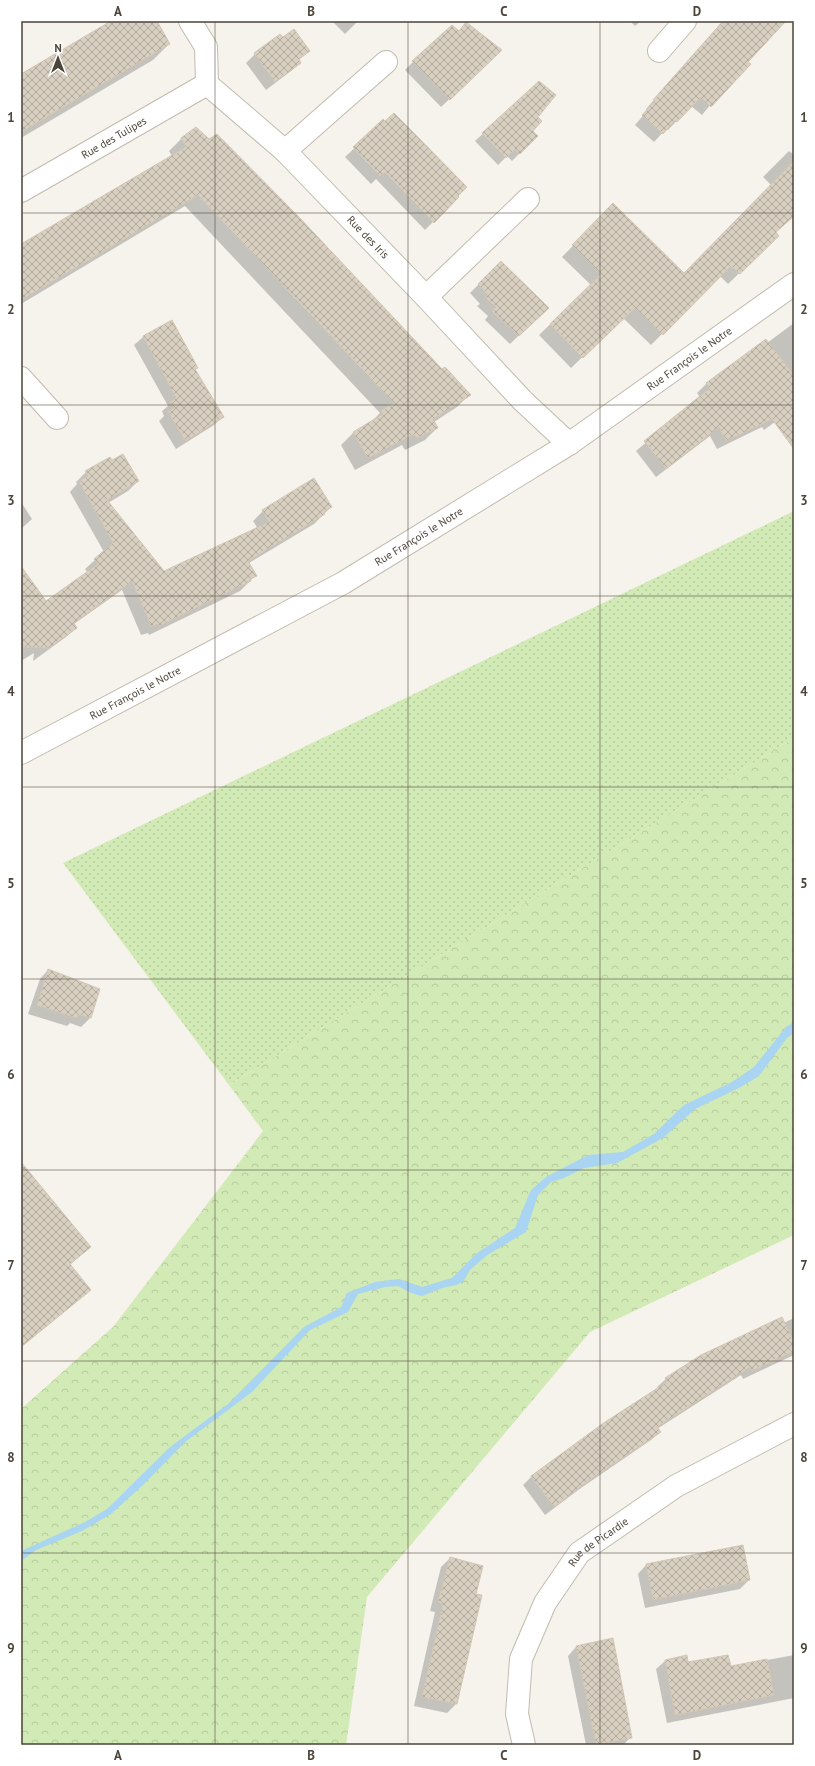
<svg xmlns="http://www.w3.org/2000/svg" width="815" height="1766" font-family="'PT Sans',sans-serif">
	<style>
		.grass { fill: url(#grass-dots) }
		.park { fill: url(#park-crowns) }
		.water { fill: #a9d4f2 }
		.shadow { fill: #0003 }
		.building { fill: url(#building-cross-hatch); stroke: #d3c7b4 }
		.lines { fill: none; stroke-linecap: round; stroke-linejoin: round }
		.street-casing { stroke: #c2bbae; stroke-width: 24 }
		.street { stroke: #fff; stroke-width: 22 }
		.grid { fill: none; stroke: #4b4439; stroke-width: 1; stroke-opacity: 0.55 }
		.labels { text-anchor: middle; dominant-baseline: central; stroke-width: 3.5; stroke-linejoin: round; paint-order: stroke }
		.street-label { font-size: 11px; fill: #4b4439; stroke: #fff }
		.neatline { fill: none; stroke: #4b4439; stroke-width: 1.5 }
		.grid-label { font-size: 13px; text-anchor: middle; font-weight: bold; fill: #4b4439 }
	</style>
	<defs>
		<pattern id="grass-dots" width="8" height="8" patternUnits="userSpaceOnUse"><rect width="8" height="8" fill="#d2eab5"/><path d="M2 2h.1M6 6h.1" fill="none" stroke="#b6ca9c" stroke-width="1.8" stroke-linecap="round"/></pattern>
		<pattern id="park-crowns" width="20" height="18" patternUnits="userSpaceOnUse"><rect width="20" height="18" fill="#d2eab5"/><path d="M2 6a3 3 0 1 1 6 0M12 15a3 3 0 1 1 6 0" fill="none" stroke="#b6ca9c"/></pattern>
		<pattern id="building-cross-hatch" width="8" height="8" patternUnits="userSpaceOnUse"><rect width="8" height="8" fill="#d8cfc1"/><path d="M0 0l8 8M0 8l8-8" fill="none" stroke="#b1aa9e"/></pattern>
	</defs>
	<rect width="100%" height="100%" fill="#f6f3ec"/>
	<!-- grass -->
	<polygon class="grass" points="794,511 794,738 229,1085 63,863"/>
	<!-- park -->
	<polygon class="park" points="794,738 794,1235 590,1332 367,1597 346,1745 21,1745 21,1409 113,1327 263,1131 229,1085"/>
	<!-- water -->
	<polygon class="water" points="794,1022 794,1033 787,1038 759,1076 739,1088 695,1109 663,1138 617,1163 584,1168 564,1178 551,1182 538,1195 526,1232 486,1256 470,1270 463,1282 456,1285 442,1288 422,1296 411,1293 398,1286 385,1287 358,1294 348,1312 310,1330 252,1392 185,1442 143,1485 111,1514 82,1531 36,1550 21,1561 21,1551 85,1522 107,1509 170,1447 228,1404 304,1327 341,1307 347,1293 375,1282 399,1279 422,1287 452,1278 477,1253 515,1228 531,1190 546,1177 588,1155 623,1152 654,1134 684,1105 732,1082 754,1067 786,1027"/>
	<!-- shadow -->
	<g class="shadow">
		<polygon points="113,21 155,21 169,44 153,60 21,138 21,75"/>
		<polygon points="332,21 358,21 345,34"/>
		<polygon points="630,21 641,21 635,26"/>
		<polygon points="723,21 780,21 702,115 691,106 668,130 666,129 654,142 635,125 647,111 646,109"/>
		<polygon points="466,24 493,58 441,107 405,70 413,62 458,32"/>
		<polygon points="280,35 282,39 308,51 298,61 300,63 291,71 266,90 246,63 255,54"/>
		<polygon points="539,82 537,117 531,131 537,136 512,161 507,156 498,165 475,141"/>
		<polygon points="383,121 458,197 425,230 376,179 371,184 345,157"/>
		<polygon points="181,139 469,395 457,407 434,422 437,428 425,440 405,450 402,445 355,470 341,445 353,433 370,423 380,413 185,206 21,304 21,245 172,156 169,151"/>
		<polygon points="789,151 794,155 794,216 775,233 778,236 728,284 720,276 651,345 623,318 571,368 539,335 591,285 562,257 613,205 684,275 771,185 763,177"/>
		<polygon points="501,262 539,316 510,344 485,320 488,316 477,306 480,304 470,293"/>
		<polygon points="171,321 197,368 195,370 223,417 214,425 176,449 159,421 164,416 162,411 168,406 134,345 143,337"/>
		<polygon points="794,323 794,408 764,430 762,427 717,449 710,436 656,477 636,451 700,397 697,393 706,384 765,340 767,343"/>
		<polygon points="112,461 138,481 128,491 108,503 164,572 258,529 253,521 263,511 314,480 331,507 314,524 249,563 255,576 240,591 149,635 148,633 141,635 122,590 74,624 76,628 66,637 33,661 34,653 21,661 21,587 45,603 88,573 85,569 104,552 70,492 77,484 76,482 86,472"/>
		<polygon points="21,502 32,519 21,529"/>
		<polygon points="48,970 99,989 90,1018 81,1027 70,1023 67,1026 28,1014 40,979"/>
		<polygon points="21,1179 89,1247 70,1265 90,1290 21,1347"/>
		<polygon points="794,1318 794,1355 743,1379 741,1375 657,1429 660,1432 651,1440 581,1488 545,1515 523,1485 532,1476 658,1389 657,1387 666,1379"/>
		<polygon points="450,1558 475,1594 481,1596 456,1704 447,1713 414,1706 435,1612 430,1611 441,1567"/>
		<polygon points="646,1565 749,1580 740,1589 645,1608 638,1574"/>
		<polygon points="576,1647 631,1737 623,1745 586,1745 568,1656"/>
		<polygon points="794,1655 794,1698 667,1723 656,1669 665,1661 730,1667"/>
	</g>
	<!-- building -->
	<g class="building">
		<polygon points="111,21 157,21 170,44 21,132 21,74"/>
		<polygon points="723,21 786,21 748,62 751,64 711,107 701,97 677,122 675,120 663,134 642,115 655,101 653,100"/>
		<polygon points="466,22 502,50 450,100 412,61 452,25 459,31"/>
		<polygon points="294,29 310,51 299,59 301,63 275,82 254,53 280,34 283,37"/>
		<polygon points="539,81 556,95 538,117 542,121 533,131 538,136 520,154 515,149 506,158 482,133"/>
		<polygon points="394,113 467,187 458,196 459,197 434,223 385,172 380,176 353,147 383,119 385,121"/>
		<polygon points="196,127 209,139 217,134 298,216 442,369 445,367 471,395 433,419 438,428 417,438 414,434 368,458 353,432 383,414 381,410 394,403 198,195 21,300 21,244 186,147 181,138"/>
		<polygon points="794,161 794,216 776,232 779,236 740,274 731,266 663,335 635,308 583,358 550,324 601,274 572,245 613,203 684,273"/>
		<polygon points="501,261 549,308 519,336 492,311 496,307 485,297 488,295 478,284"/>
		<polygon points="172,320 198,368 195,369 224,417 185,441 168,411 174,408 170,402 176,398 143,336"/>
		<polygon points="766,339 794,376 794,449 772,419 726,441 719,427 666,469 644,441 710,388 706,383"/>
		<polygon points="123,454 139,481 107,500 164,571 269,522 262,510 314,478 332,507 324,512 325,514 248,561 257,576 250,579 251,581 159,626 158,624 151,626 132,581 74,623 77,628 49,648 21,647 21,566 46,601 98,564 94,559 113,543 79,481 88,476 85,471 110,457 112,460"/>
		<polygon points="48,969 100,989 91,1018 78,1014 77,1018 37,1005"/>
		<polygon points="21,1162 91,1247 70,1264 91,1290 21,1347"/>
		<polygon points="782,1317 794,1342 794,1351 752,1371 750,1367 657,1427 661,1432 591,1479 554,1507 531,1476 605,1422 667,1382 665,1378 701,1355"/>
		<polygon points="743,1545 750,1580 653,1600 646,1564"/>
		<polygon points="450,1557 483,1566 476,1594 482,1595 457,1704 422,1697 443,1604 438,1602"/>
		<polygon points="613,1638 632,1738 596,1745 576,1646"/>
		<polygon points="687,1655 688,1662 728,1655 731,1666 767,1659 774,1695 675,1715 665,1660"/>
	</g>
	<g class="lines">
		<defs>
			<g id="street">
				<path id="s1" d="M190,21l16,26 1,37 78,67 141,146 97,104 46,43"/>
				<polyline points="659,51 685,21"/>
				<polyline points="285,151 386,62"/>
				<path id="s2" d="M21,191l186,-107"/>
				<polyline points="426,297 528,199"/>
				<polyline points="21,378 57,418"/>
				<path id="s3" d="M21,753l322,-170 226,-139 225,-160"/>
				<path id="s4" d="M524,1745l-7,-31 4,-55 24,-56 34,-50 97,-67 118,-62"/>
			</g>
		</defs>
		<!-- street casing -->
		<use href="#street" class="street-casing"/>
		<!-- street -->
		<use href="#street" class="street"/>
	</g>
	<!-- grid -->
	<path class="grid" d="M215,21v1724M408,21v1724M600,21v1724M21,213h773M21,405h773M21,596h773M21,787h773M21,979h773M21,1170h773M21,1361h773M21,1553h773"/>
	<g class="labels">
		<!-- street labels -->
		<g class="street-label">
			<text stroke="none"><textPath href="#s2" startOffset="107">Rue des Tulipes</textPath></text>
			<text stroke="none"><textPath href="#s1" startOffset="290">Rue des Iris</textPath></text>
			<text stroke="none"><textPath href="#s3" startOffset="777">Rue François le Notre</textPath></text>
			<text stroke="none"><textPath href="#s3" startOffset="453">Rue François le Notre</textPath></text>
			<text stroke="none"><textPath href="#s3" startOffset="129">Rue François le Notre</textPath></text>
			<text stroke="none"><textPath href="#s4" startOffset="230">Rue de Picardie</textPath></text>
		</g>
	</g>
	<!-- border -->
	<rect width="815" height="1766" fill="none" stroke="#ffffff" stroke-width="44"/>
	<!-- north arrow -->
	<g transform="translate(58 58)" stroke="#ffffff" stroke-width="3" paint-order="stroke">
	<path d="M0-3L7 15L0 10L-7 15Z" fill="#4b4439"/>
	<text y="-6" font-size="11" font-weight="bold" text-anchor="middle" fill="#4b4439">N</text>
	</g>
	<rect x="22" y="22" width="771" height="1722" class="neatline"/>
	<g class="grid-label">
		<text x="118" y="16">A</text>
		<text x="311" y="16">B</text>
		<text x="504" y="16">C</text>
		<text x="697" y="16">D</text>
		<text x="11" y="122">1</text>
		<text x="804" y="122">1</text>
		<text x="11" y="314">2</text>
		<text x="804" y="314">2</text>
		<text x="11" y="505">3</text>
		<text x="804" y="505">3</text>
		<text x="11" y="696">4</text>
		<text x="804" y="696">4</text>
		<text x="11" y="888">5</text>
		<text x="804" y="888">5</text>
		<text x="11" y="1079">6</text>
		<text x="804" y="1079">6</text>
		<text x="11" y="1270">7</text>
		<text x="804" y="1270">7</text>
		<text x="11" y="1462">8</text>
		<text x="804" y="1462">8</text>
		<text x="11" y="1653">9</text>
		<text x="804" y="1653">9</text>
		<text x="118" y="1760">A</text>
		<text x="311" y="1760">B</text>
		<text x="504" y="1760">C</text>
		<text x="697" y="1760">D</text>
	</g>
</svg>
